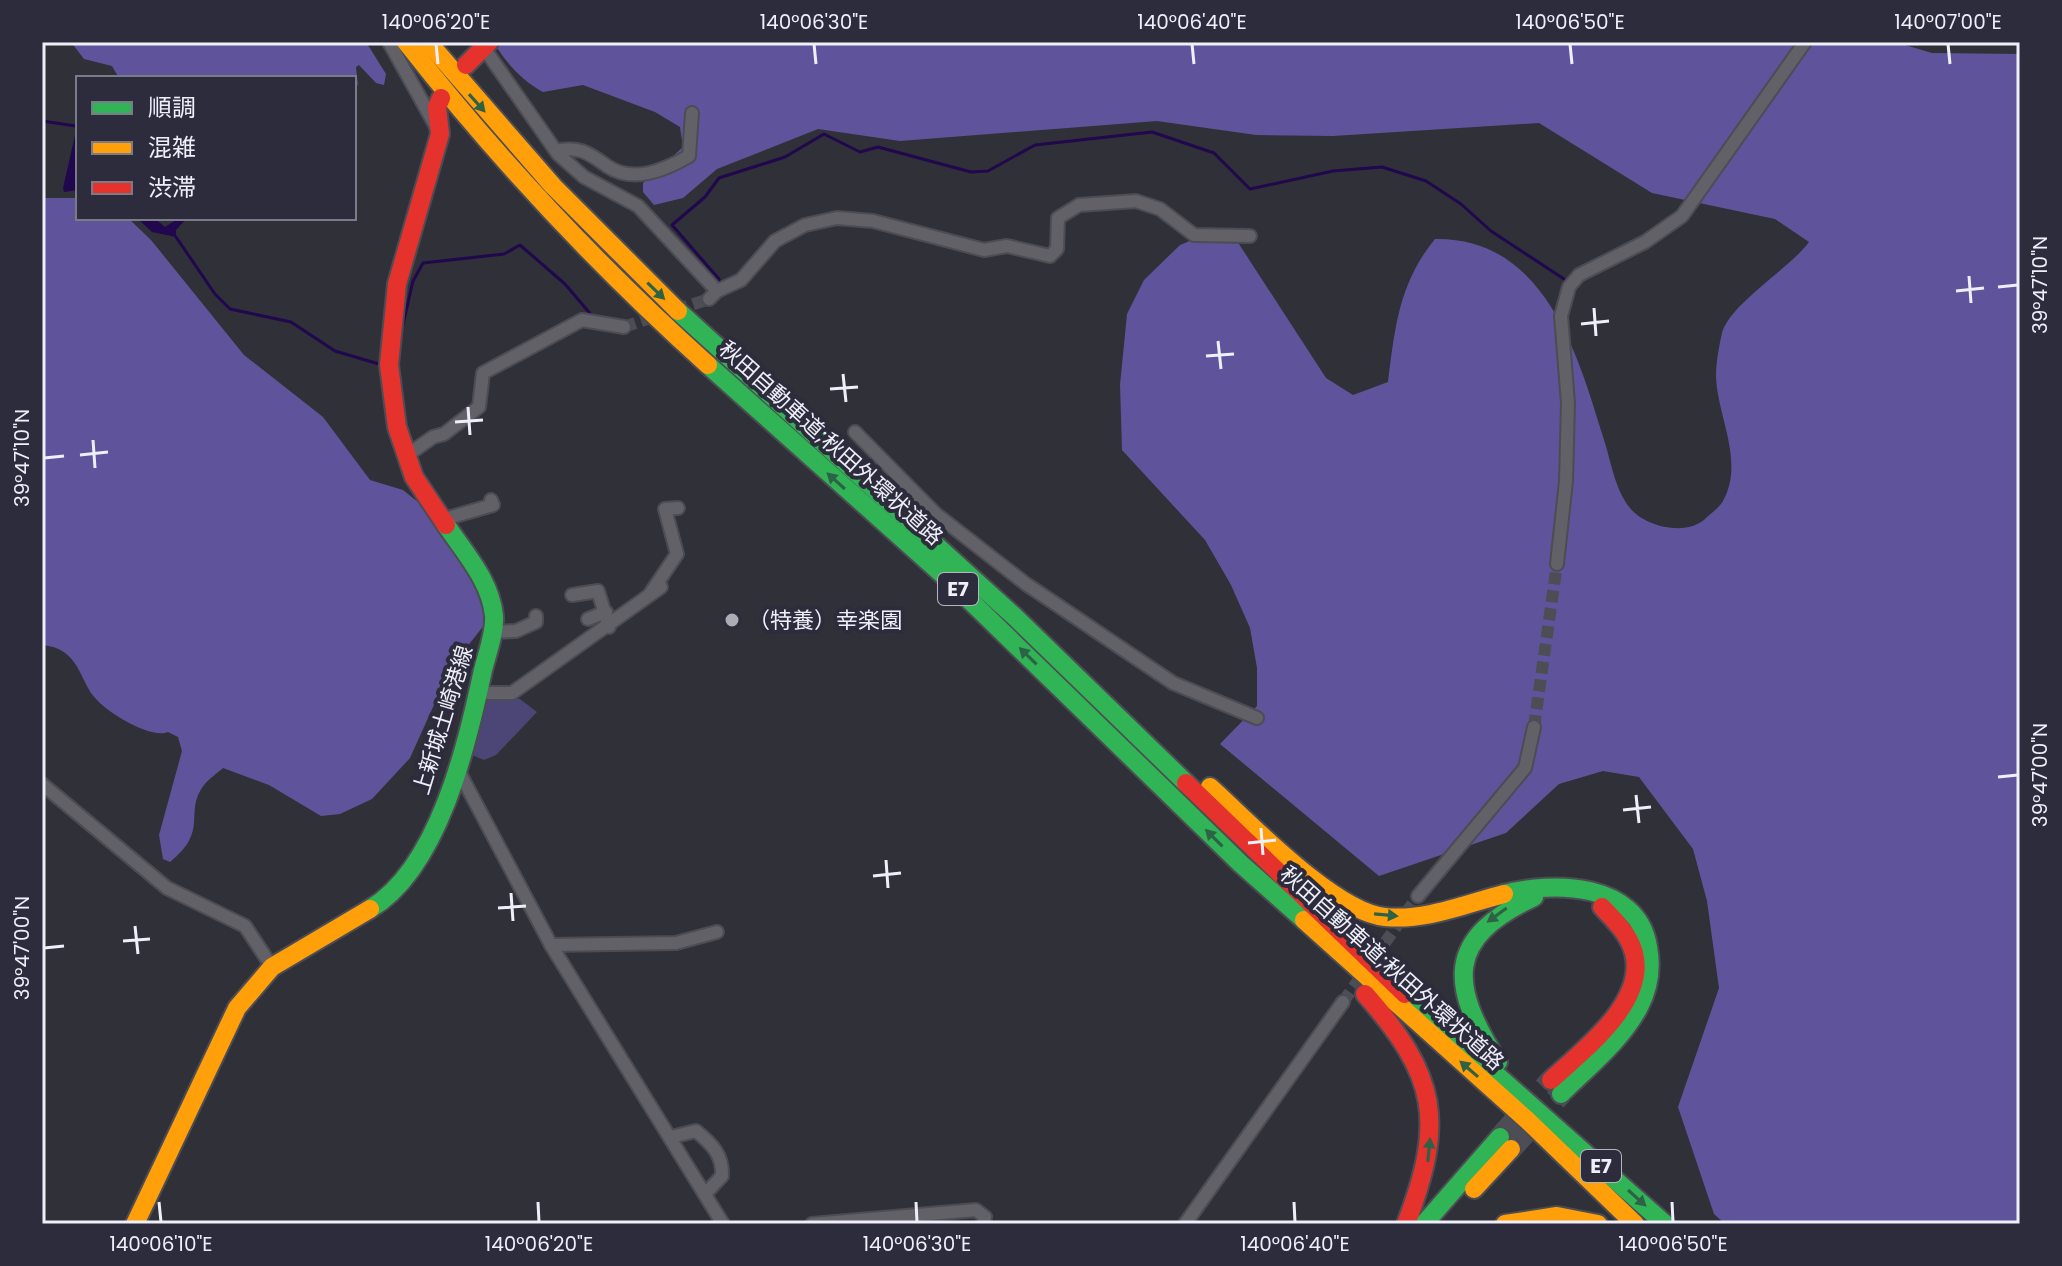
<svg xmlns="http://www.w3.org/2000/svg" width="2062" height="1266" font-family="Poppins,'Noto Sans JP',sans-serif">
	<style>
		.green { fill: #4c4676 }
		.forest { fill: #5f549b }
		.water { fill: #20074e }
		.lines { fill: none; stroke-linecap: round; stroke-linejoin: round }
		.stream { stroke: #20074e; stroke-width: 3 }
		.street-tunnel { stroke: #4d4d55; stroke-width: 12; stroke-dasharray: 12 6; stroke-linecap: butt }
		.highway-tunnel { stroke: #4d4d55; stroke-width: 22; stroke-dasharray: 22 11; stroke-linecap: butt }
		.street-casing { stroke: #4c4c54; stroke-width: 16 }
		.fast-casing { stroke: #4c4c54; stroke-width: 22 }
		.slow-casing { stroke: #4c4c54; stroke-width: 22 }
		.jam-casing { stroke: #4c4c54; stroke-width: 22 }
		.street { stroke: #626168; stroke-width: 12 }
		.fast { stroke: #30b455; stroke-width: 18 }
		.slow { stroke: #ff9f0a; stroke-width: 18 }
		.jam { stroke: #e5322d; stroke-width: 18 }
		.oneway { fill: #2e6246 }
		.ticks { fill: none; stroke: #efeffa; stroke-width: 3 }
		.poi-dot { fill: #acacb6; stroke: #2d2c3c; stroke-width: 3 }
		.labels { text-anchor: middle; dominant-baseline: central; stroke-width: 8; stroke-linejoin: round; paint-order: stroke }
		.shield { fill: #2d2c3c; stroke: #b5b4c1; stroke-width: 2 }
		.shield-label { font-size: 20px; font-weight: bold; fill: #efeffa }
		.street-label { font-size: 22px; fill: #efeffa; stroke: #2d2c3c }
		.poi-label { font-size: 22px; fill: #efeffa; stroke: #2d2c3c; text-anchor: start }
		.neatline { fill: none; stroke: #efeffa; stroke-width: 3 }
		.ticks-label { font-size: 20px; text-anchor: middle; fill: #efeffa }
	</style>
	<rect width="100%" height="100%" fill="#303038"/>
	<!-- green -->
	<polygon class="green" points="484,699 520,699 537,712 496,755 484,760 467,753"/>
	<!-- forest -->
	<g class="forest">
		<polygon points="71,42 366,42 386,74 384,85 376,83 359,65 356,67 358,86 354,78 119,78 112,66 84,59"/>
		<path d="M502,42h1393l37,11 88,1v1170h-295l-11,-10 -36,-107 41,-119 -12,-87 -14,-52 -54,-72 -36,-6 -44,13 -53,49 -127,43 -159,-132 37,-38v-38l-7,-40 -19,-43 -26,-45 -83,-90 -2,-65 7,-71 17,-34 36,-35 31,-13 26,9 89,137 27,17 35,-13c7,-55 11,-99 47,-143 110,-2 143,116 169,201 7,21 11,50 26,68 15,19 58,29 76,10 5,-5 14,-11 17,-17 22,-40 -6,-85 -7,-125 0,-13 3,-30 6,-43 8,-29 67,-64 87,-91l-34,-23 -123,-26 -113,-70 -206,13 -77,-1 -99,-14 -257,20 -82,-12 -101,40 -34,29 -29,7 -11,-13v-9l40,-36 -3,-20 -25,-15 -72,-27 -40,7c-20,-11 -33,-25 -46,-44z"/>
		<path d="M42,198h36v20h50l23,22 93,115 79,62 47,63 33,10 15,12 60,86 6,16 1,20 -34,43 -41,91 -38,41 -32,15 -19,2 -52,-31 -46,-17c-6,5 -14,11 -19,17 -21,28 6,45 -34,77l-7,-3 -4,-24 23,-84 -4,-14 -10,-5c-17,7 -58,-18 -71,-32 -18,-17 -16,-52 -55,-55z"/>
	</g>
	<!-- water -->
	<g class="water">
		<polygon points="78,122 78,190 64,192 63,188"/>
		<polygon points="137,218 154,218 165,227 179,218 187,218 176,230 176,237 152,232"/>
	</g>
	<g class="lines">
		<!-- stream -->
		<g class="stream">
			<polyline points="42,121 76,126"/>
			<polyline points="176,237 215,294 230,309 291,322 335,351 379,364"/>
			<polyline points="720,284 719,279 672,225 705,197 719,178 785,157 824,134 860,152 878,147 971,172 988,171 1035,145 1152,132 1214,153 1250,189 1333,171 1382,167 1426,181 1461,204 1491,231 1564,279"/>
			<polyline points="401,333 413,281 423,263 504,254 520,245 565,284 593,317"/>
		</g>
		<!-- street-tunnel -->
		<g class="street-tunnel">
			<polyline points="676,310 709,299"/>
			<polyline points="624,327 659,315"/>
			<polyline points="1534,727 1557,564"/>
			<polyline points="1343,1002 1418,896"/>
		</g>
		<!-- highway-tunnel -->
		<g class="highway-tunnel">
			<polyline points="1500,1137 1551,1080"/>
			<polyline points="1511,1149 1561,1094"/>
		</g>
		<defs>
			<g id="street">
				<polyline points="389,42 438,130"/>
				<polyline points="484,48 558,154 584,177 638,206 717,291"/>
				<path d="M556,151c23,-6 34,3 51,15 26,18 58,4 82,-10l3,-43"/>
				<polyline points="709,299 717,291 741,280 775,241 805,225 837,218 873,221 984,250 1007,246 1050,256 1057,249 1058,218 1079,205 1136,201 1160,209 1194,235 1250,236"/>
				<polyline points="855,432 936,514 1026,584 1173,683 1257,718"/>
				<polyline points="406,456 433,437 444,434 479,407 483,373 582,320 624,327"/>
				<polyline points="441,520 493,505 491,500"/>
				<polyline points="1557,564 1566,481 1568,403 1561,316 1569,287 1579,275 1645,242 1682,216 1805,42"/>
				<polyline points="650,594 677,554 665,509 678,508"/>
				<polyline points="572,595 598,591 609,627"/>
				<polyline points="588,619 606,612"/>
				<polyline points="492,632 516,631 536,622 536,616"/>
				<polyline points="479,693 512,693 661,587"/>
				<polyline points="456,766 551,945 723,1224"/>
				<polyline points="42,784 167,888 245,926 272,967"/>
				<polyline points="1418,896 1525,768 1534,727"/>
				<polyline points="551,945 676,943 717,932"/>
				<path d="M671,1137l25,-6c16,13 27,24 26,45l-17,18"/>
				<polyline points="812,1224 976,1210 985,1217 983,1224"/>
				<polyline points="1185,1224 1343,1002"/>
			</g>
			<g id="fast">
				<polyline points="678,311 1014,616 1186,783"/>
				<polyline points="708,365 951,582 1241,864 1304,920"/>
				<path d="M1504,894c49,-13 134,-12 144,53 4,21 1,41 -9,60 -18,34 -51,60 -78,87"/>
				<path d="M370,909c69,-41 97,-165 113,-239 4,-16 12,-37 11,-54 -3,-34 -29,-63 -48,-91"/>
				<polyline points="1405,994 1665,1224"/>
				<path d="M1498,1062c-48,-77 -54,-123 36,-165"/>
				<polyline points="1424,1224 1500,1137"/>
			</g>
			<g id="slow">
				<path d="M406,42c91,116 192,224 302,323"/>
				<polyline points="428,42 553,186 678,311"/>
				<path d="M1210,787c39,35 124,125 175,130 41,4 80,-13 119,-23"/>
				<polyline points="1304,920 1527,1120 1635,1224"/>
				<polyline points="1474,1189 1511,1149"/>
				<polyline points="135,1224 237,1008 272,967 370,909"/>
				<polyline points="1505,1224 1557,1216 1598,1224"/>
			</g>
			<g id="jam">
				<polyline points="466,65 489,42"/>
				<polyline points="441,98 437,107 440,134 397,284 389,365 397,427 414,477 446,525"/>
				<polyline points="1186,783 1405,994"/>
				<path d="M1365,994c73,83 80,127 41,230"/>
				<path d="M1551,1080c31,-29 96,-77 83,-127 -5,-19 -19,-32 -32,-46"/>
			</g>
		</defs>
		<!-- street casing -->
		<use href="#street" class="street-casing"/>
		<!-- fast casing -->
		<use href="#fast" class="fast-casing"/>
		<!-- slow casing -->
		<use href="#slow" class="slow-casing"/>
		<!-- jam casing -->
		<use href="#jam" class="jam-casing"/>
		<!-- street -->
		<use href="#street" class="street"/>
		<!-- fast -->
		<use href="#fast" class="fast"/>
		<!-- slow -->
		<use href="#slow" class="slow"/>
		<!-- jam -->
		<use href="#jam" class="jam"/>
	</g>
	<!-- one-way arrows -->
	<defs><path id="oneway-solid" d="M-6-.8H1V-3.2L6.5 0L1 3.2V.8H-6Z" transform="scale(2)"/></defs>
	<g class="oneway">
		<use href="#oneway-solid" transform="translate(477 103) rotate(48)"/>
		<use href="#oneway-solid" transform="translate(656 291) rotate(44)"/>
		<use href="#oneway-solid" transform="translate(836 481) rotate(-138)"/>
		<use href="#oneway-solid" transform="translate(1028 656) rotate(-136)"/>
		<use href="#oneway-solid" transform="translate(1214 838) rotate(-135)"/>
		<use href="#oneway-solid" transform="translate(1386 915) rotate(5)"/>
		<use href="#oneway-solid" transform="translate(1497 915) rotate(144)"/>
		<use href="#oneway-solid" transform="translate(1469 1069) rotate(-139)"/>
		<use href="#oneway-solid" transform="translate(1429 1150) rotate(-84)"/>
		<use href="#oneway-solid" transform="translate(1637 1198) rotate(42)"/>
	</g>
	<!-- ticks -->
	<path class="ticks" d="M436,44l2,20M814,44l2,20M1192,44l2,20M1570,44l2,20M1948,44l2,20M1969,276l2,27M1998,287l20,-2M1956,291l28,-3M1594,308l2,28M1581,324l28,-3M1218,341l3,28M1206,356l28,-2M843,374l3,28M830,389l28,-2M468,407l2,28M455,422l28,-2M93,440l2,28M80,455l28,-3M44,458l20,-2M1998,777l20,-2M1636,795l3,28M1623,810l28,-3M1261,828l2,27M1248,843l28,-3M886,860l2,28M873,876l28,-3M511,893l2,28M498,908l28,-2M135,926l3,28M123,941l27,-2M44,948l20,-2M159,1202l2,20M538,1202l1,20M916,1202l1,20M1294,1202l1,20M1672,1202l1,20"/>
	<!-- markers -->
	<circle class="poi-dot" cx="732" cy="620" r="8"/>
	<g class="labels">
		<!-- shield labels -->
		<g class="shield">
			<rect x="938" y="573" width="40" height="32" rx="6"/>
			<rect x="1581" y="1150" width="40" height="32" rx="6"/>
		</g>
		<g class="shield-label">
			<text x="958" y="589">E7</text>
			<text x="1601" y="1166">E7</text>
		</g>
		<!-- street labels -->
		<g class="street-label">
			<text transform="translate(831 443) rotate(42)">秋田自動車道;秋田外環状道路</text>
			<text transform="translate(443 720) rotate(-73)">上新城土崎港線</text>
			<text transform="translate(1392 968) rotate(42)">秋田自動車道;秋田外環状道路</text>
		</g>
		<!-- poi labels -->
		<g class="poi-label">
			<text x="748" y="620">（特養）幸楽園</text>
		</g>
	</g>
	<!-- border -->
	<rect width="2062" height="1266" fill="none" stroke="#2d2c3c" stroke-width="88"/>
	<!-- legend -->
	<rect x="76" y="76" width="280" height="144" fill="#2d2c3c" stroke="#7b7a88" stroke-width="2"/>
	<rect x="92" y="102" width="40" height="12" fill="#30b455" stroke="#7b7a88" stroke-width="2"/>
	<text x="148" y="116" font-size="24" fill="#efeffa">順調</text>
	<rect x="92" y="142" width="40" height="12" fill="#ff9f0a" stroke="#7b7a88" stroke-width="2"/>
	<text x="148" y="156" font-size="24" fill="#efeffa">混雑</text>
	<rect x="92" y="182" width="40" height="12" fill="#e5322d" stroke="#7b7a88" stroke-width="2"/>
	<text x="148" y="196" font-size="24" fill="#efeffa">渋滞</text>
	<rect x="44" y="44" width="1974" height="1178" class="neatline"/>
	<g class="ticks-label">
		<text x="436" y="29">140°06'20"E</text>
		<text x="814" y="29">140°06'30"E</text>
		<text x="1192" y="29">140°06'40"E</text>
		<text x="1570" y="29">140°06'50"E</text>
		<text x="1948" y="29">140°07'00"E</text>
		<text transform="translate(2040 285) rotate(-90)" y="7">39°47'10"N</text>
		<text transform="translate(22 458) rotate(-90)" y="7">39°47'10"N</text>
		<text transform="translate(2040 775) rotate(-90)" y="7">39°47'00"N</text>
		<text transform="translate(22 948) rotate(-90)" y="7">39°47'00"N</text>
		<text x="161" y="1251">140°06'10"E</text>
		<text x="539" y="1251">140°06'20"E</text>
		<text x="917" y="1251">140°06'30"E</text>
		<text x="1295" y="1251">140°06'40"E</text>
		<text x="1673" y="1251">140°06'50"E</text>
	</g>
</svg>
